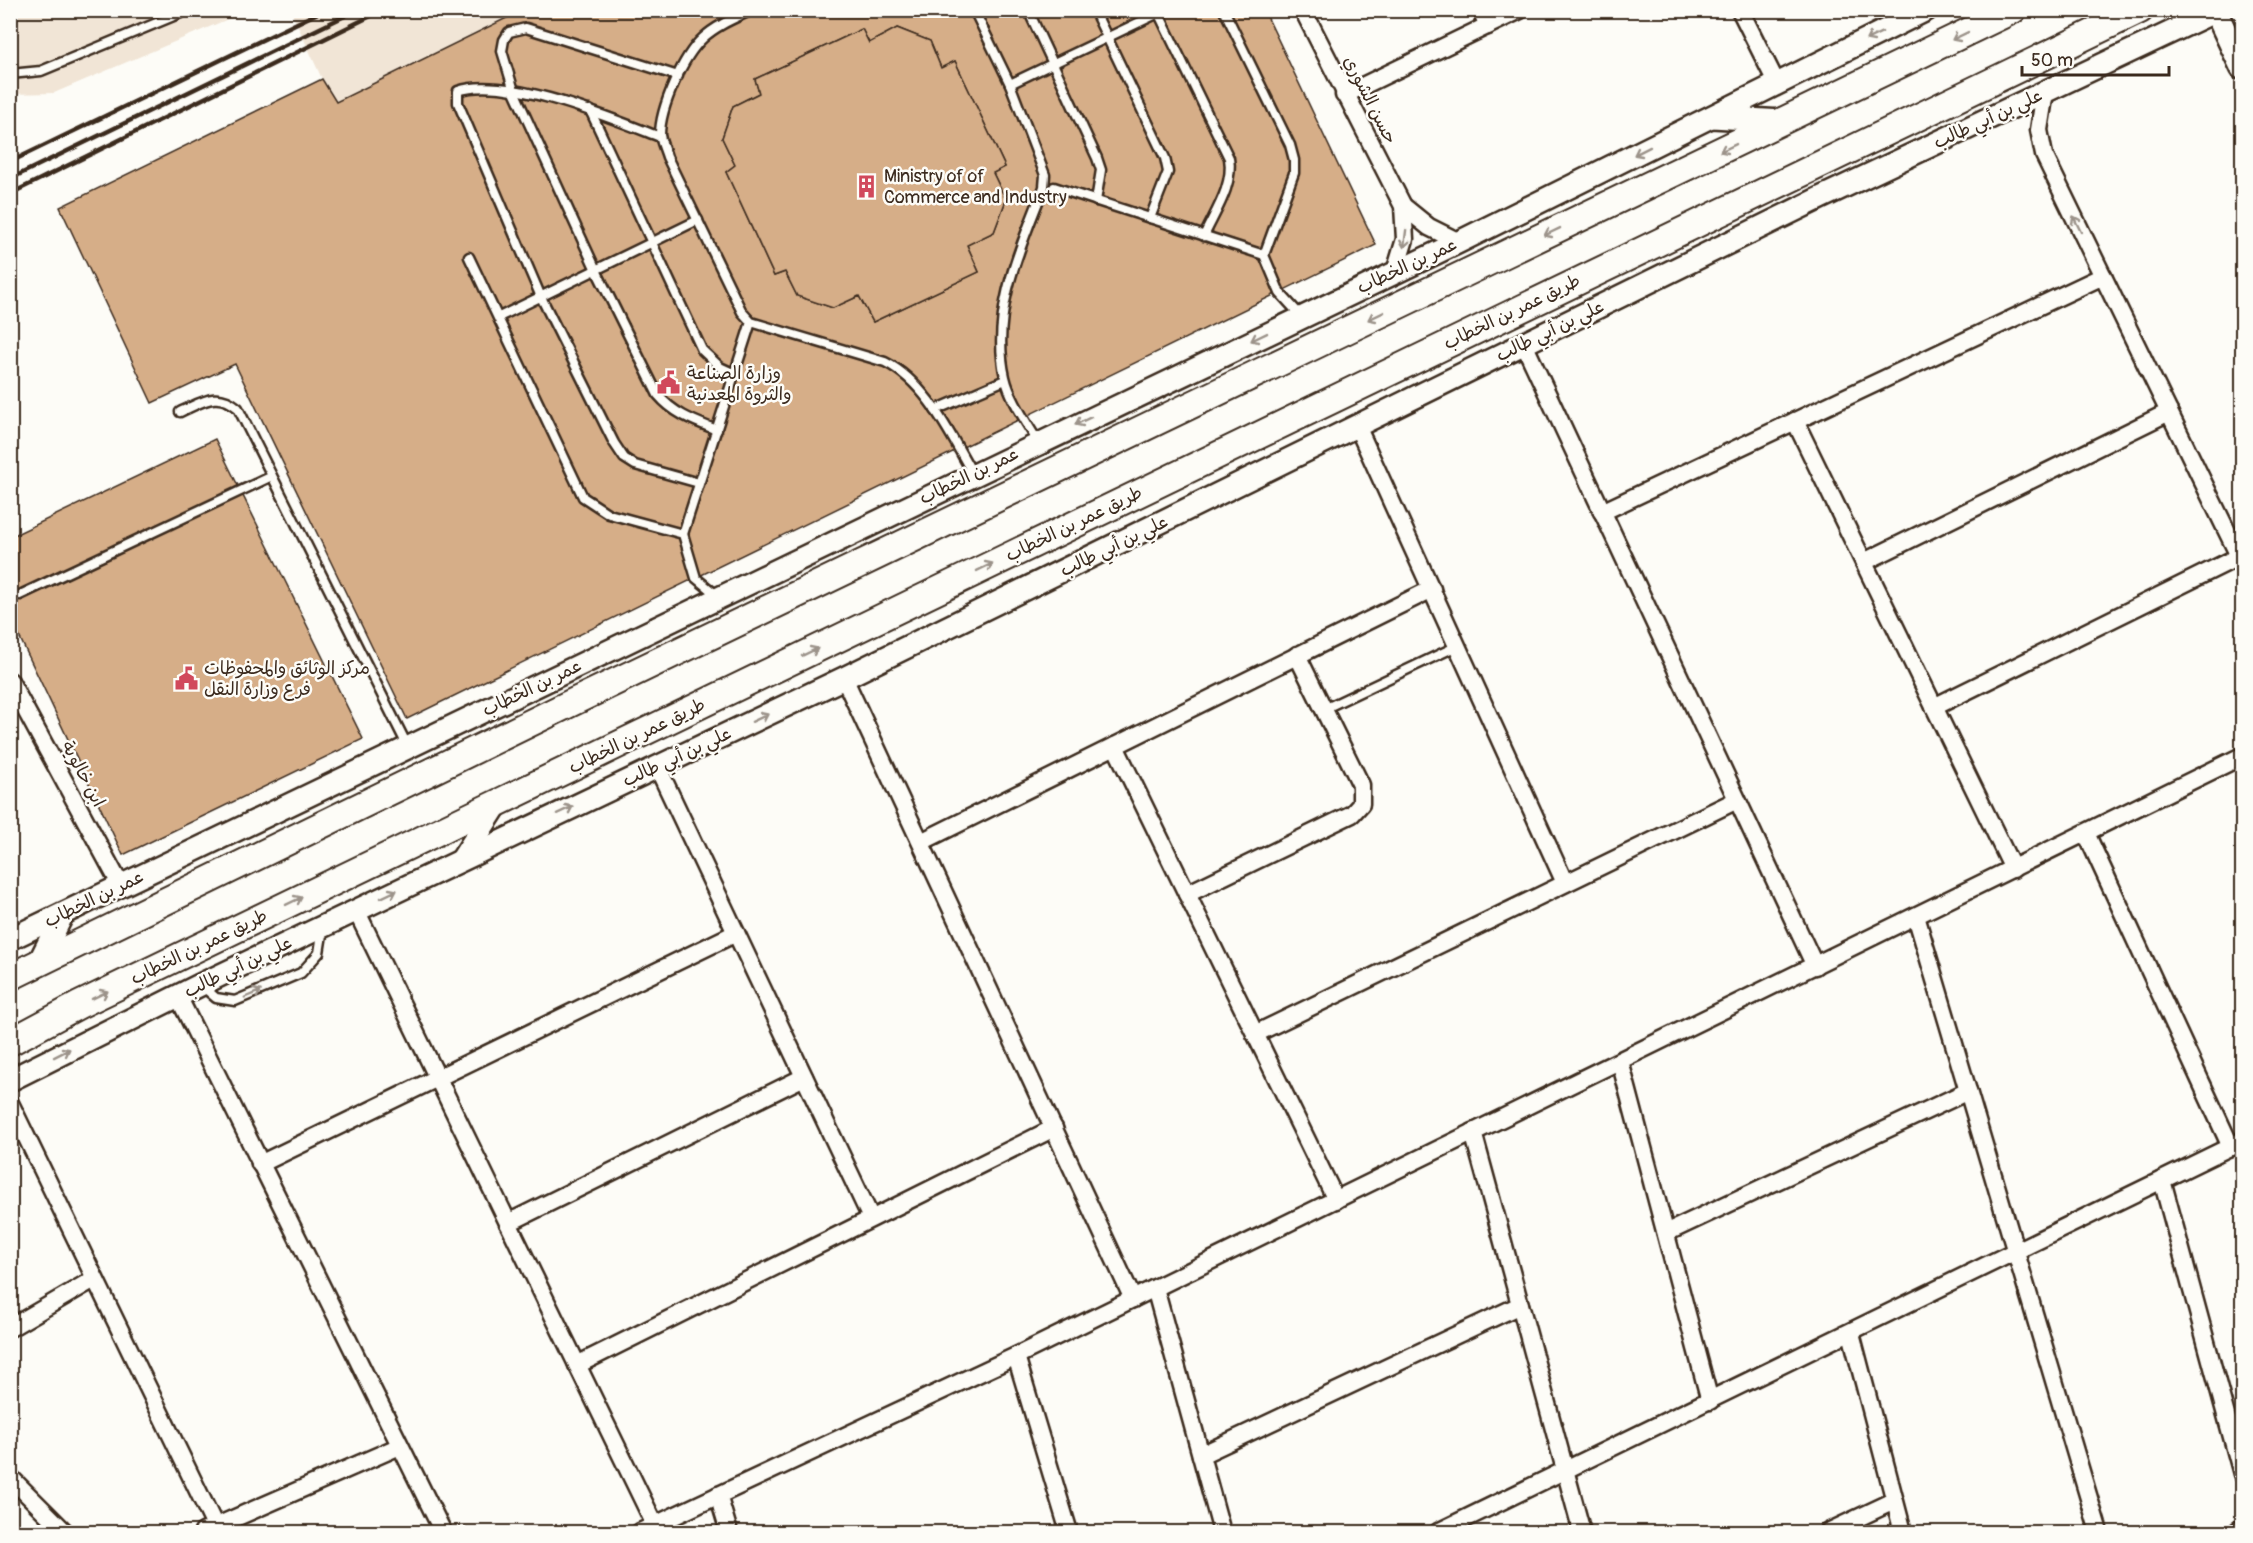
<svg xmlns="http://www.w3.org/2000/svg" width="2253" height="1543" font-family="Pangolin,'Playpen Sans Arabic',sans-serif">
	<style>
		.built { fill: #f1e5d6 }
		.building { fill: #d6ae88; stroke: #3b2a1e; stroke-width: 1.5; fill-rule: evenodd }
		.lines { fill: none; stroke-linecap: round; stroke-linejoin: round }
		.service-casing { stroke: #3b2a1e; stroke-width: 13 }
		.minor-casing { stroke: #3b2a1e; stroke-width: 21 }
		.tertiary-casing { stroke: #3b2a1e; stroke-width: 26 }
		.secondary-casing { stroke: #3b2a1e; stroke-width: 27 }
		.primary-casing { stroke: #3b2a1e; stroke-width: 30 }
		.service { stroke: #fdfcf7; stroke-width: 8 }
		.minor { stroke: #fdfcf7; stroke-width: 16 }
		.tertiary { stroke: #fdfcf7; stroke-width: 21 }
		.secondary { stroke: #fdfcf7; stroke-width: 22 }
		.primary { stroke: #fdfcf7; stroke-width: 26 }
		.rail { stroke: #3b2a1e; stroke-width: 4.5 }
		.oneway { stroke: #9c938a }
		.labels { text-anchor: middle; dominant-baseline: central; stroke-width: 5; stroke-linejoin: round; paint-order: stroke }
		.street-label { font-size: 18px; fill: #3b2a1e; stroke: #fdfcf7 }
		.poi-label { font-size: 18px; fill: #3b2a1e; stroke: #fdfcf7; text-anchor: start }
	</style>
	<rect width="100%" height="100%" fill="#fdfcf7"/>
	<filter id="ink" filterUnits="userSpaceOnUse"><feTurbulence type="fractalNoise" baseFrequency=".0167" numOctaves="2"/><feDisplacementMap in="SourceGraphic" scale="12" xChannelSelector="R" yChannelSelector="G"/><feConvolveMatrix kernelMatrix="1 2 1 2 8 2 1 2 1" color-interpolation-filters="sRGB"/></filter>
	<g filter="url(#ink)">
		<!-- built -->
		<g class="built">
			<polygon points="10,11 247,11 54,93 11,94"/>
			<polygon points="291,11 523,11 336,102 322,79"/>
		</g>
		<!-- building -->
		<g class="building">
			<polygon points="523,10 1264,10 1376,245 407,719 235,364 152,403 60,207 322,79 336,102"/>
			<path d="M897,28l33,13 11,27 14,-7 50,106 -12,6 13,27 -12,32 -27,13 12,27 -106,50 -14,-26 -26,12 -36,-12 -12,-24 -11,4 -48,-104 9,-7 -13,-27 11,-32 26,-13 -4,-14 107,-50 7,14zM906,69l29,60 -15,7 12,27 14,-7 24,50 -51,24 -7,-16 -34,16 7,14 -53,25 -22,-45 20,-9 -15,-34 -23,11 -26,-56 60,-28 9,19 27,-13 -9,-19z"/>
			<polygon points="897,28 930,41 941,68 955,61 1005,167 993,173 1006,200 994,232 967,245 979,272 873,322 859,296 833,308 797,296 785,272 774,276 726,172 735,165 722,138 733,106 759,93 755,79 862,29 869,43"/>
			<polygon points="215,439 363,739 123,855 10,617 10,537"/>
		</g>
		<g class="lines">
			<defs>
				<g id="service">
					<path d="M752,10c-17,8 -35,15 -49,28 -20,18 -43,70 -43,97 1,7 5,15 7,22l75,155 9,10 134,40c42,21 65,73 88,112"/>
					<path d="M974,10l36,74 35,91 -1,12c-23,59 -54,125 -39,190 5,22 22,46 33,65"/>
					<polyline points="1028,10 1097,158 1101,170 1096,201"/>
					<polyline points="1094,10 1165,158 1168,172 1150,218"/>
					<path d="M1157,10l72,148c5,27 -14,54 -25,78"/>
					<polyline points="1224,10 1290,145 1294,160 1294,173 1264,255"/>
					<polyline points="10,74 41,71 188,10"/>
					<path d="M678,76l-152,-48 -17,4 -5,8 -2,11 12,40 82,179 62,125c16,19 36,26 59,35"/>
					<polyline points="1010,84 1165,10"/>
					<polyline points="590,110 702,350 720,367 735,374"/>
					<path d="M660,137c-47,-18 -154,-63 -202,-46v12l83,194 73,146 10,15 11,7 64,18"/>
					<polyline points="1054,187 1264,255 1280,293 1301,316"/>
					<polyline points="469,257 583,497 609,514 683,534 696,578 720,598"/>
					<polyline points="499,317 698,220"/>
					<polyline points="935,410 1005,380"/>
					<path d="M180,412c23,-10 37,-22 58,-4l170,339"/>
					<polyline points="683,534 751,322"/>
					<polyline points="20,595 270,477"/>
					<polyline points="1324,709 1457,646"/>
					<polyline points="201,985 216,998 235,1001 301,973 319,953 323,928"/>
				</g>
				<g id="minor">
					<polyline points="1303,10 1403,206 1405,239 1395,272"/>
					<polyline points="1481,10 1488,26"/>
					<polyline points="1740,10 1777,84"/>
					<polyline points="2045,92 2039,130 2044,155 2239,556"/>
					<polyline points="1344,95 1520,10"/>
					<polyline points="1403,206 1429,227 1459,242"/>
					<polyline points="1524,344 1815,966"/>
					<polyline points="1795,421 2013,869"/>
					<polyline points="1357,426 1565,883"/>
					<polyline points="1602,512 2103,276"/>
					<polyline points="1864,562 2169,412"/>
					<polyline points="844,678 1133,1299"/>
					<polyline points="10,681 121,886"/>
					<polyline points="1934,707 2242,555"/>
					<polyline points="1115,746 1336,1200"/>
					<polyline points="657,766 871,1218"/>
					<polyline points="2086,833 2231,1147"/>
					<polyline points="921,842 1432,589"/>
					<polyline points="1187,894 1352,814 1361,804 1361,785 1297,655"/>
					<polyline points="356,910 655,1525"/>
					<polyline points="1916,916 2099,1532"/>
					<polyline points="178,996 443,1532"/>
					<polyline points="1255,1034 1737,800"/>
					<polyline points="1620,1061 1710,1401"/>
					<polyline points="10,1103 215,1526"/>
					<polyline points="1473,1132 1582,1532"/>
					<polyline points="260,1164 736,933"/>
					<polyline points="2162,1180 2242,1474"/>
					<polyline points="508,1223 804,1077"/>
					<polyline points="1666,1233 1968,1091"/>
					<polyline points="1155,1288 1222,1532"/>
					<polyline points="10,1328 94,1279"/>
					<polyline points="1851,1333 1903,1532"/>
					<polyline points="1016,1356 1069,1532"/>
					<polyline points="577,1365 1054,1128"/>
					<polyline points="1201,1455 1520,1305"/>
					<polyline points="10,1477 65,1532"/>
					<polyline points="718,1495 729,1532"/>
					<polyline points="203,1532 400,1446"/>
					<polyline points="640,1532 1016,1356 2242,756"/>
					<polyline points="1438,1532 2242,1141"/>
					<polyline points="1828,1532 1894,1501"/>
				</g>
				<g id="tertiary">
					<polyline points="1712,117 1783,121"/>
					<polyline points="462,859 498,803"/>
					<polyline points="10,939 1459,242 1926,10"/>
					<polyline points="39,962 63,914"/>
					<polyline points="10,1080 200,985 844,678 1820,198 2218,10"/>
					<polyline points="2240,1532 2242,1532"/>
				</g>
				<polyline id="secondary" points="2215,10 2242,68"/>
				<g id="primary">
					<polyline points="10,977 567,705 2013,10"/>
					<polyline points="10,1042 79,1005 2140,10"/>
				</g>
			</defs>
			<!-- service casing -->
			<use href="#service" class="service-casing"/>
			<!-- minor casing -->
			<use href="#minor" class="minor-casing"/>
			<!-- tertiary casing -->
			<use href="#tertiary" class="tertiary-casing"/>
			<!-- secondary casing -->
			<use href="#secondary" class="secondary-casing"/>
			<!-- primary casing -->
			<use href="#primary" class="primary-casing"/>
			<!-- service -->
			<use href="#service" class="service"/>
			<!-- minor -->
			<use href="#minor" class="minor"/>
			<!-- tertiary -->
			<use href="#tertiary" class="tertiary"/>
			<!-- secondary -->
			<use href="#secondary" class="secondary"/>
			<!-- primary -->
			<use href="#primary" class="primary"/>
			<!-- rail -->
			<g class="rail">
				<polyline points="10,162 324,10"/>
				<polyline points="10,179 357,10"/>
				<polyline points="10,194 383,10"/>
			</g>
		</g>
		<!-- one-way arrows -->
		<defs><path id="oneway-shaft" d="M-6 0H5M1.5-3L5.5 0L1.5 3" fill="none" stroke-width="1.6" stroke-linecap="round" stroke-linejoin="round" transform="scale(1.5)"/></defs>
		<g class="oneway">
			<use href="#oneway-shaft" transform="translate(1874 36) rotate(154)"/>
			<use href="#oneway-shaft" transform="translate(1960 36) rotate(154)"/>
			<use href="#oneway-shaft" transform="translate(1728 148) rotate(154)"/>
			<use href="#oneway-shaft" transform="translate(1642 151) rotate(153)"/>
			<use href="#oneway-shaft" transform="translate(2077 224) rotate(-116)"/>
			<use href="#oneway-shaft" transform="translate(1552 232) rotate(154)"/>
			<use href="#oneway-shaft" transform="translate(1405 239) rotate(97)"/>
			<use href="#oneway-shaft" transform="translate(1376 316) rotate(154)"/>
			<use href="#oneway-shaft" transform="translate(1259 337) rotate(154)"/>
			<use href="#oneway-shaft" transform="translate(1083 421) rotate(154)"/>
			<use href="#oneway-shaft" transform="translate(985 567) rotate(-26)"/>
			<use href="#oneway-shaft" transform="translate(810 652) rotate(-26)"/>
			<use href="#oneway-shaft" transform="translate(760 718) rotate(-25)"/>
			<use href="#oneway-shaft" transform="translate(565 810) rotate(-25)"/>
			<use href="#oneway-shaft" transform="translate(389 894) rotate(-26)"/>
			<use href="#oneway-shaft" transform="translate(294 901) rotate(-26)"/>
			<use href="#oneway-shaft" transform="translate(253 994) rotate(-23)"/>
			<use href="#oneway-shaft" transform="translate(100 995) rotate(-26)"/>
			<use href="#oneway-shaft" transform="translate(62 1053) rotate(-27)"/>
		</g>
	</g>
	<!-- icons -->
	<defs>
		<symbol id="building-bare" viewBox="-9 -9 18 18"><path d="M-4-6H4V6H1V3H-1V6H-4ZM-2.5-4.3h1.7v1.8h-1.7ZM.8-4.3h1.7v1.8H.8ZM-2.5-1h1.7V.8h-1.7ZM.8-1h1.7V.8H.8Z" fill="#d1495b" stroke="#fdfcf7" stroke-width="2.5" paint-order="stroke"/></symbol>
		<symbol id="civic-bare" viewBox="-9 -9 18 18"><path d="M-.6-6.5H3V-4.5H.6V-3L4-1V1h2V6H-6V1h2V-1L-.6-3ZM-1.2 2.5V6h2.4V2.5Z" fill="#d1495b" stroke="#fdfcf7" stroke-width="2.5" paint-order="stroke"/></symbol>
	</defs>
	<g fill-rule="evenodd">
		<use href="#building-bare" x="850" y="170" width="33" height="33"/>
		<use href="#civic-bare" x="652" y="366" width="33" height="33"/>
		<use href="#civic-bare" x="170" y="662" width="33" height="33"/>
	</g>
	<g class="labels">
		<!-- street labels -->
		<g class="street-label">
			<text transform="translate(1370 100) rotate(63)">حسن الشوري</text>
			<text transform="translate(1988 119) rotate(-25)">علي بن أبي طالب</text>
			<text transform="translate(1407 266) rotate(-25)">عمر بن الخطاب</text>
			<text transform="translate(1512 312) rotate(-26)">طريق عمر بن الخطاب</text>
			<text transform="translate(1550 331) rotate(-26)">علي بن أبي طالب</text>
			<text transform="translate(969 476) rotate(-26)">عمر بن الخطاب</text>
			<text transform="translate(1074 524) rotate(-26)">طريق عمر بن الخطاب</text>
			<text transform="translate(1114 546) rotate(-26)">علي بن أبي طالب</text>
			<text transform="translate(532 688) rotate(-26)">عمر بن الخطاب</text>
			<text transform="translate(637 736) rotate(-26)">طريق عمر بن الخطاب</text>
			<text transform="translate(677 757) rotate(-25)">علي بن أبي طالب</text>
			<text transform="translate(83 774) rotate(62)">ابن خالوية</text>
			<text transform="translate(94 899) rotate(-26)">عمر بن الخطاب</text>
			<text transform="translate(199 947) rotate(-26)">طريق عمر بن الخطاب</text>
			<text transform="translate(238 967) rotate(-26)">علي بن أبي طالب</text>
		</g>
		<!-- poi labels -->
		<g class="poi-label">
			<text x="884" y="176">Ministry of of<tspan x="884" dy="21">Commerce and Industry</tspan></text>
			<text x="687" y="373">وزارة الصناعة<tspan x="687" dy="21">والثروة المعدنية</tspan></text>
			<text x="204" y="668">مركز الوثائق والمحفوظات<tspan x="204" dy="21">فرع وزارة النقل</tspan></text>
		</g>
	</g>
	<!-- margin -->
	<rect width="2253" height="1543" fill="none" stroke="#fdfcf7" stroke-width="36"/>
	<rect x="18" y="18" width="2217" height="1507" fill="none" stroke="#3b2a1e" stroke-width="2" filter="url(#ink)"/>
	<!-- scale -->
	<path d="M2022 66v9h147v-9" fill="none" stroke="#3b2a1e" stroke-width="3"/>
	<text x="2031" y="66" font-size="18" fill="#3b2a1e" stroke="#fdfcf7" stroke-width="4.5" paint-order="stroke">50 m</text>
</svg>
